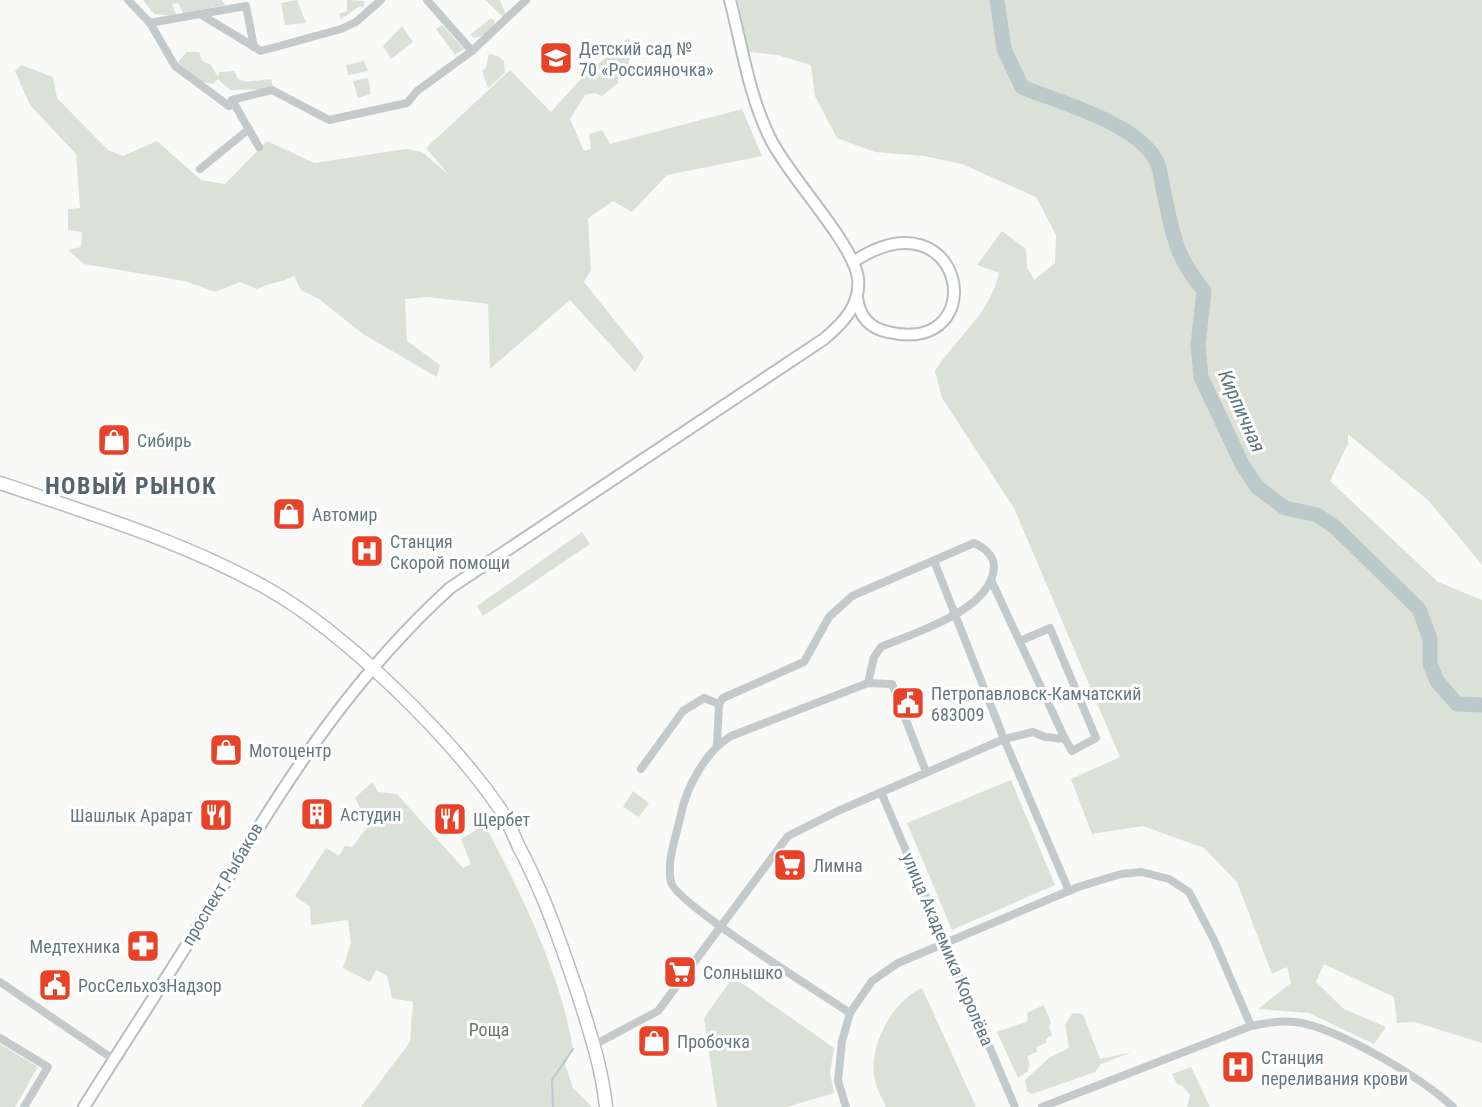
<svg xmlns="http://www.w3.org/2000/svg" width="1482" height="1107" font-family="'Roboto Condensed',sans-serif">
	<style>
		.green { fill: #dbe1d7 }
		.lines { fill: none; stroke-linecap: round; stroke-linejoin: round }
		.stream { stroke: #bbc9cb; stroke-width: 2 }
		.river { stroke: #bbc9cb; stroke-width: 15 }
		.secondary-casing { stroke: #b7bec1; stroke-width: 14 }
		.primary-casing { stroke: #b8bdc0; stroke-width: 15 }
		.street { stroke: #c4cacc; stroke-width: 8 }
		.secondary { stroke: #fff; stroke-width: 10 }
		.primary { stroke: #fff; stroke-width: 12 }
		.labels { text-anchor: middle; dominant-baseline: central; stroke-width: 6; stroke-linejoin: round; paint-order: stroke }
		.poi-label { font-size: 18px; fill: #637882; stroke: #fff; text-anchor: start }
		.street-label { font-size: 18px; fill: #637882; stroke: #fff }
		.park-label { font-size: 18px; fill: #697a62; stroke: #fff }
		.water-label { font-size: 20px; font-style: italic; fill: #5e777c; stroke: #fff }
		.district-label { font-size: 24px; font-weight: bold; letter-spacing: 1.5px; fill: #55656d; stroke: #fff }
	</style>
	<rect width="100%" height="100%" fill="#f9f9f7"/>
	<!-- green -->
	<g class="green">
		<polygon points="143,0 222,0 225,5 183,13 178,3 172,4 177,16 154,14"/>
		<polygon points="297,0 306,23 285,25 281,3"/>
		<polygon points="347,0 365,1 363,8 360,6 341,19 339,14 347,11"/>
		<polygon points="485,0 500,0 506,14 503,17"/>
		<path d="M738,0h744v565l-53,-64 -81,-67v10l-18,37 108,101 44,18v443l-67,-21 -18,1 -3,-26 -70,-33 -8,18 28,27 42,18 -12,17 -65,-31 -51,-4 33,-26 -4,-16 -15,7 -35,-92 -33,-34 -61,-22 -51,8 -21,-55 49,-22 -106,-249 -72,-110 -7,-27c21,-33 55,-57 64,-98l-22,-8 25,-34 24,18 1,18 7,13 21,-17 1,-28 -20,-38 -74,-33 -38,-8 -49,-4 -38,-14 -22,-42 -4,-31 -34,-10 -28,-3z"/>
		<path d="M491,18l4,4c-3,9 -13,15 -22,16l-2,-4z"/>
		<polygon points="442,25 464,49 455,55 436,29"/>
		<polygon points="402,26 413,42 391,59 383,46"/>
		<path d="M628,38l5,12 -6,17 -8,6 -1,10 -16,13 -8,-3 -9,2 -15,24 14,32 7,-2 -2,-15 13,-4 8,14 132,-35 20,47 -95,19 -35,37 -19,-11 -25,17 3,52 -7,12 60,75 -9,15 -65,-72 -80,69 -2,-65 -60,-7 -23,2 2,42 33,24 -3,12 -74,-43 -44,-35 -18,-9 -7,-14c-15,8 -22,5 -37,13l-17,-7 -25,10 -30,-11 -101,-17 -16,-14 13,-3 1,-15 -14,-2v-21l12,-1 -4,-54 -46,-49 -15,-34 6,-6 32,12 4,21 51,52 15,6 34,-15 44,39 24,4 42,-43 47,22 92,-14 16,3 28,24 -24,-28 84,-78 41,42 28,-31z"/>
		<path d="M187,52h12l3,9 8,3 8,13 1,-5 15,-1 4,8 8,3 25,-3 2,8c-12,4 -29,2 -43,3l-12,-11 -5,5 -15,-3 -20,-19z"/>
		<polygon points="489,54 498,56 504,61 505,73 488,88 482,71 486,68"/>
		<polygon points="364,61 368,71 348,75 346,65"/>
		<polygon points="368,78 371,94 358,98 353,81"/>
		<polygon points="582,532 590,544 483,616 477,606"/>
		<polygon points="1011,780 1055,885 952,930 907,823"/>
		<path d="M372,782l6,10 19,2 66,74 8,-4 -10,-25 24,-14c36,69 75,146 88,224l-8,15 8,24 19,19h-231l49,-65 3,-40 -21,-4 -5,-22 -11,-6 -6,12 -27,-14 8,-25 -3,-23 -37,5 -1,-18 -15,-11 31,-48 13,8 6,-10 7,1 17,-22 -14,-27z"/>
		<polygon points="633,791 649,803 639,817 623,807"/>
		<polygon points="733,977 834,1048 830,1073 834,1093 787,1107 717,1107 704,1018"/>
		<path d="M922,988l54,119h-90c-3,-8 -9,-17 -11,-26 -8,-33 17,-80 47,-93z"/>
		<polygon points="1044,1005 1051,1023 1049,1027 1052,1035 1046,1039 1046,1043 1036,1047 1037,1052 1027,1056 1030,1065 1027,1072 1018,1078 997,1032 1028,1021 1027,1013"/>
		<polygon points="1073,1013 1083,1014 1100,1059 1132,1052 1101,1064 1095,1072 1032,1094 1027,1091 1025,1080 1049,1058 1069,1048 1065,1024"/>
		<polygon points="0,1044 38,1067 15,1107 0,1107"/>
		<polygon points="1191,1067 1210,1107 1187,1107 1190,1095 1183,1086 1177,1084 1172,1074"/>
	</g>
	<g class="lines">
		<!-- stream -->
		<polyline class="stream" points="553,1107 552,1080 573,1049"/>
		<!-- river -->
		<path class="river" d="M997,0l7,49 18,38c38,16 116,36 135,75 4,9 5,22 7,32 10,43 11,62 40,97l-6,54 3,32 41,87 15,23 28,21 32,7 18,12 84,82 11,30v25l7,17 20,23 25,1"/>
		<defs>
			<g id="secondary">
				<path d="M853,262c112,-74 141,95 35,70 -19,-4 -29,-16 -31,-35"/>
				<path d="M84,1107c48,-77 99,-153 145,-231 64,-107 128,-203 221,-288l374,-249c19,-16 37,-34 34,-61 -5,-35 -68,-100 -87,-138 -22,-43 -29,-94 -41,-140"/>
			</g>
			<path id="primary" d="M0,483c91,31 185,59 268,106 76,43 180,145 230,217 9,12 15,28 21,41 25,47 42,97 59,147 12,38 24,74 28,113"/>
		</defs>
		<!-- secondary casing -->
		<use href="#secondary" class="secondary-casing"/>
		<!-- primary casing -->
		<use href="#primary" class="primary-casing"/>
		<!-- street -->
		<g class="street">
			<polyline points="128,0 150,23 175,66 229,106 232,100 272,90 329,120 407,103 417,91 472,51 526,0"/>
			<polyline points="427,0 472,51"/>
			<polyline points="200,14 246,6 254,47"/>
			<polyline points="150,23 200,14 261,51 341,29 356,22 381,0"/>
			<polyline points="232,100 259,147"/>
			<polyline points="200,169 249,129"/>
			<polyline points="934,561 1004,739 1069,891"/>
			<polyline points="1020,641 1050,628 1096,738 1072,751 1065,739"/>
			<path d="M717,745l2,-41 4,-6 81,-36 25,-45 23,-21 122,-53c9,4 20,12 20,24 -2,43 -78,65 -113,80l-7,10 -6,26"/>
			<polyline points="641,769 683,711 704,698 719,704"/>
			<polyline points="881,792 1015,1107"/>
			<polyline points="0,982 113,1059"/>
			<path d="M850,1013c-26,-18 -175,-110 -179,-131 -5,-21 6,-48 10,-68 6,-28 25,-63 50,-78l137,-53 24,1 34,88"/>
			<polyline points="0,1038 48,1067 24,1107"/>
			<polyline points="594,1045 658,1011 788,836 838,811 1004,739 1033,732 1045,737 1065,739 992,582"/>
			<polyline points="846,1107 838,1081 842,1041 850,1013 872,981 898,963 1078,887 1121,874 1142,872 1169,879 1189,892 1214,940 1251,1026"/>
			<path d="M1042,1107l209,-81c14,-3 30,-6 45,-4 42,6 126,56 157,85"/>
		</g>
		<!-- secondary -->
		<use href="#secondary" class="secondary"/>
		<!-- primary -->
		<use href="#primary" class="primary"/>
	</g>
	<!-- icons -->
	<defs>
		<symbol id="school-square" viewBox="-11 -11 22 22"><rect x="-9" y="-9" width="18" height="18" rx="4" fill="#e84228" stroke="#fff"/><path d="M0-5L7-2L0 1L-7-2ZM-4 1L0 2.5L4 1V4Q0 6-4 4Z" fill="#fff"/></symbol>
		<symbol id="shop-square" viewBox="-11 -11 22 22"><rect x="-9" y="-9" width="18" height="18" rx="4" fill="#e84228" stroke="#fff"/><path d="M-5-2.5h2.3a2.7 3.5 0 0 1 5.4 0H5L5.5 6h-11ZM-1.5-2.5h3a1.5 2.3 0 0 0-3 0Z" fill="#fff"/></symbol>
		<symbol id="hospital-square" viewBox="-11 -11 22 22"><rect x="-9" y="-9" width="18" height="18" rx="4" fill="#e84228" stroke="#fff"/><path d="M-5-5h3v3.5h4V-5h3V5h-3V1.5h-4V5h-3Z" fill="#fff"/></symbol>
		<symbol id="civic-square" viewBox="-11 -11 22 22"><rect x="-9" y="-9" width="18" height="18" rx="4" fill="#e84228" stroke="#fff"/><path d="M-.6-6.5H3V-4.5H.6V-3L4-1V1h2V6H-6V1h2V-1L-.6-3ZM-1.2 2.5V6h2.4V2.5Z" fill="#fff"/></symbol>
		<symbol id="building-square" viewBox="-11 -11 22 22"><rect x="-9" y="-9" width="18" height="18" rx="4" fill="#e84228" stroke="#fff"/><path d="M-4-6H4V6H1V3H-1V6H-4ZM-2.5-4.3h1.7v1.8h-1.7ZM.8-4.3h1.7v1.8H.8ZM-2.5-1h1.7V.8h-1.7ZM.8-1h1.7V.8H.8Z" fill="#fff"/></symbol>
		<symbol id="restaurant-square" viewBox="-11 -11 22 22"><rect x="-9" y="-9" width="18" height="18" rx="4" fill="#e84228" stroke="#fff"/><path d="M-5-6h1v4h1v-4h1v4h1v-4h1v5L-1.5 .5V6h-2V.5L-5-1ZM5-6V6H3V1.5H1.5Q1.5-4 5-6Z" fill="#fff"/></symbol>
		<symbol id="supermarket-square" viewBox="-11 -11 22 22"><rect x="-9" y="-9" width="18" height="18" rx="4" fill="#e84228" stroke="#fff"/><path d="M-6-5.5h2.5l.6 2H6L4.5 2H-2.5L-4.4-4H-6ZM-1.5 3.2a1.3 1.3 0 1 0 .1 0ZM3 3.2a1.3 1.3 0 1 0 .1 0Z" fill="#fff"/></symbol>
		<symbol id="pharmacy-square" viewBox="-11 -11 22 22"><rect x="-9" y="-9" width="18" height="18" rx="4" fill="#e84228" stroke="#fff"/><path d="M-2-6h4v4h4v4h-4v4h-4v-4h-4v-4h4Z" fill="#fff"/></symbol>
	</defs>
	<g fill-rule="evenodd">
		<use href="#school-square" x="537" y="39" width="38" height="38"/>
		<use href="#shop-square" x="95" y="421" width="38" height="38"/>
		<use href="#shop-square" x="270" y="495" width="38" height="38"/>
		<use href="#hospital-square" x="348" y="532" width="38" height="38"/>
		<use href="#civic-square" x="889" y="684" width="38" height="38"/>
		<use href="#shop-square" x="207" y="731" width="38" height="38"/>
		<use href="#building-square" x="298" y="795" width="38" height="38"/>
		<use href="#restaurant-square" x="197" y="796" width="38" height="38"/>
		<use href="#restaurant-square" x="431" y="800" width="38" height="38"/>
		<use href="#supermarket-square" x="771" y="846" width="38" height="38"/>
		<use href="#pharmacy-square" x="124" y="927" width="38" height="38"/>
		<use href="#supermarket-square" x="661" y="953" width="38" height="38"/>
		<use href="#civic-square" x="36" y="966" width="38" height="38"/>
		<use href="#shop-square" x="635" y="1022" width="38" height="38"/>
		<use href="#hospital-square" x="1219" y="1048" width="38" height="38"/>
	</g>
	<g class="labels">
		<!-- poi labels -->
		<g class="poi-label">
			<text x="579" y="48">Детский сад №<tspan x="579" dy="21">70 «Россияночка»</tspan></text>
			<text x="137" y="440">Сибирь</text>
			<text x="312" y="514">Автомир</text>
			<text x="390" y="541">Станция<tspan x="390" dy="21">Скорой помощи</tspan></text>
			<text x="931" y="693">Петропавловск-Камчатский<tspan x="931" dy="21">683009</tspan></text>
			<text x="249" y="750">Мотоцентр</text>
			<text x="340" y="814">Астудин</text>
			<text x="193" y="815" text-anchor="end">Шашлык Арарат</text>
			<text x="473" y="819">Щербет</text>
			<text x="813" y="865">Лимна</text>
			<text x="120" y="946" text-anchor="end">Медтехника</text>
			<text x="703" y="972">Солнышко</text>
			<text x="78" y="985">РосСельхозНадзор</text>
			<text x="677" y="1041">Пробочка</text>
			<text x="1261" y="1057">Станция<tspan x="1261" dy="21">переливания крови</tspan></text>
		</g>
		<!-- street labels -->
		<g class="street-label">
			<text transform="translate(222 884) rotate(-59)">проспект Рыбаков</text>
			<text transform="translate(948 949) rotate(67)">улица Академика Королёва</text>
		</g>
		<!-- park labels -->
		<g class="park-label">
			<text x="489" y="1029">Роща</text>
		</g>
		<!-- water labels -->
		<g class="water-label">
			<text transform="translate(1242 411) rotate(66)">Кирпичная</text>
		</g>
		<!-- district labels -->
		<g class="district-label">
			<text x="131" y="486">НОВЫЙ РЫНОК</text>
		</g>
	</g>
</svg>
